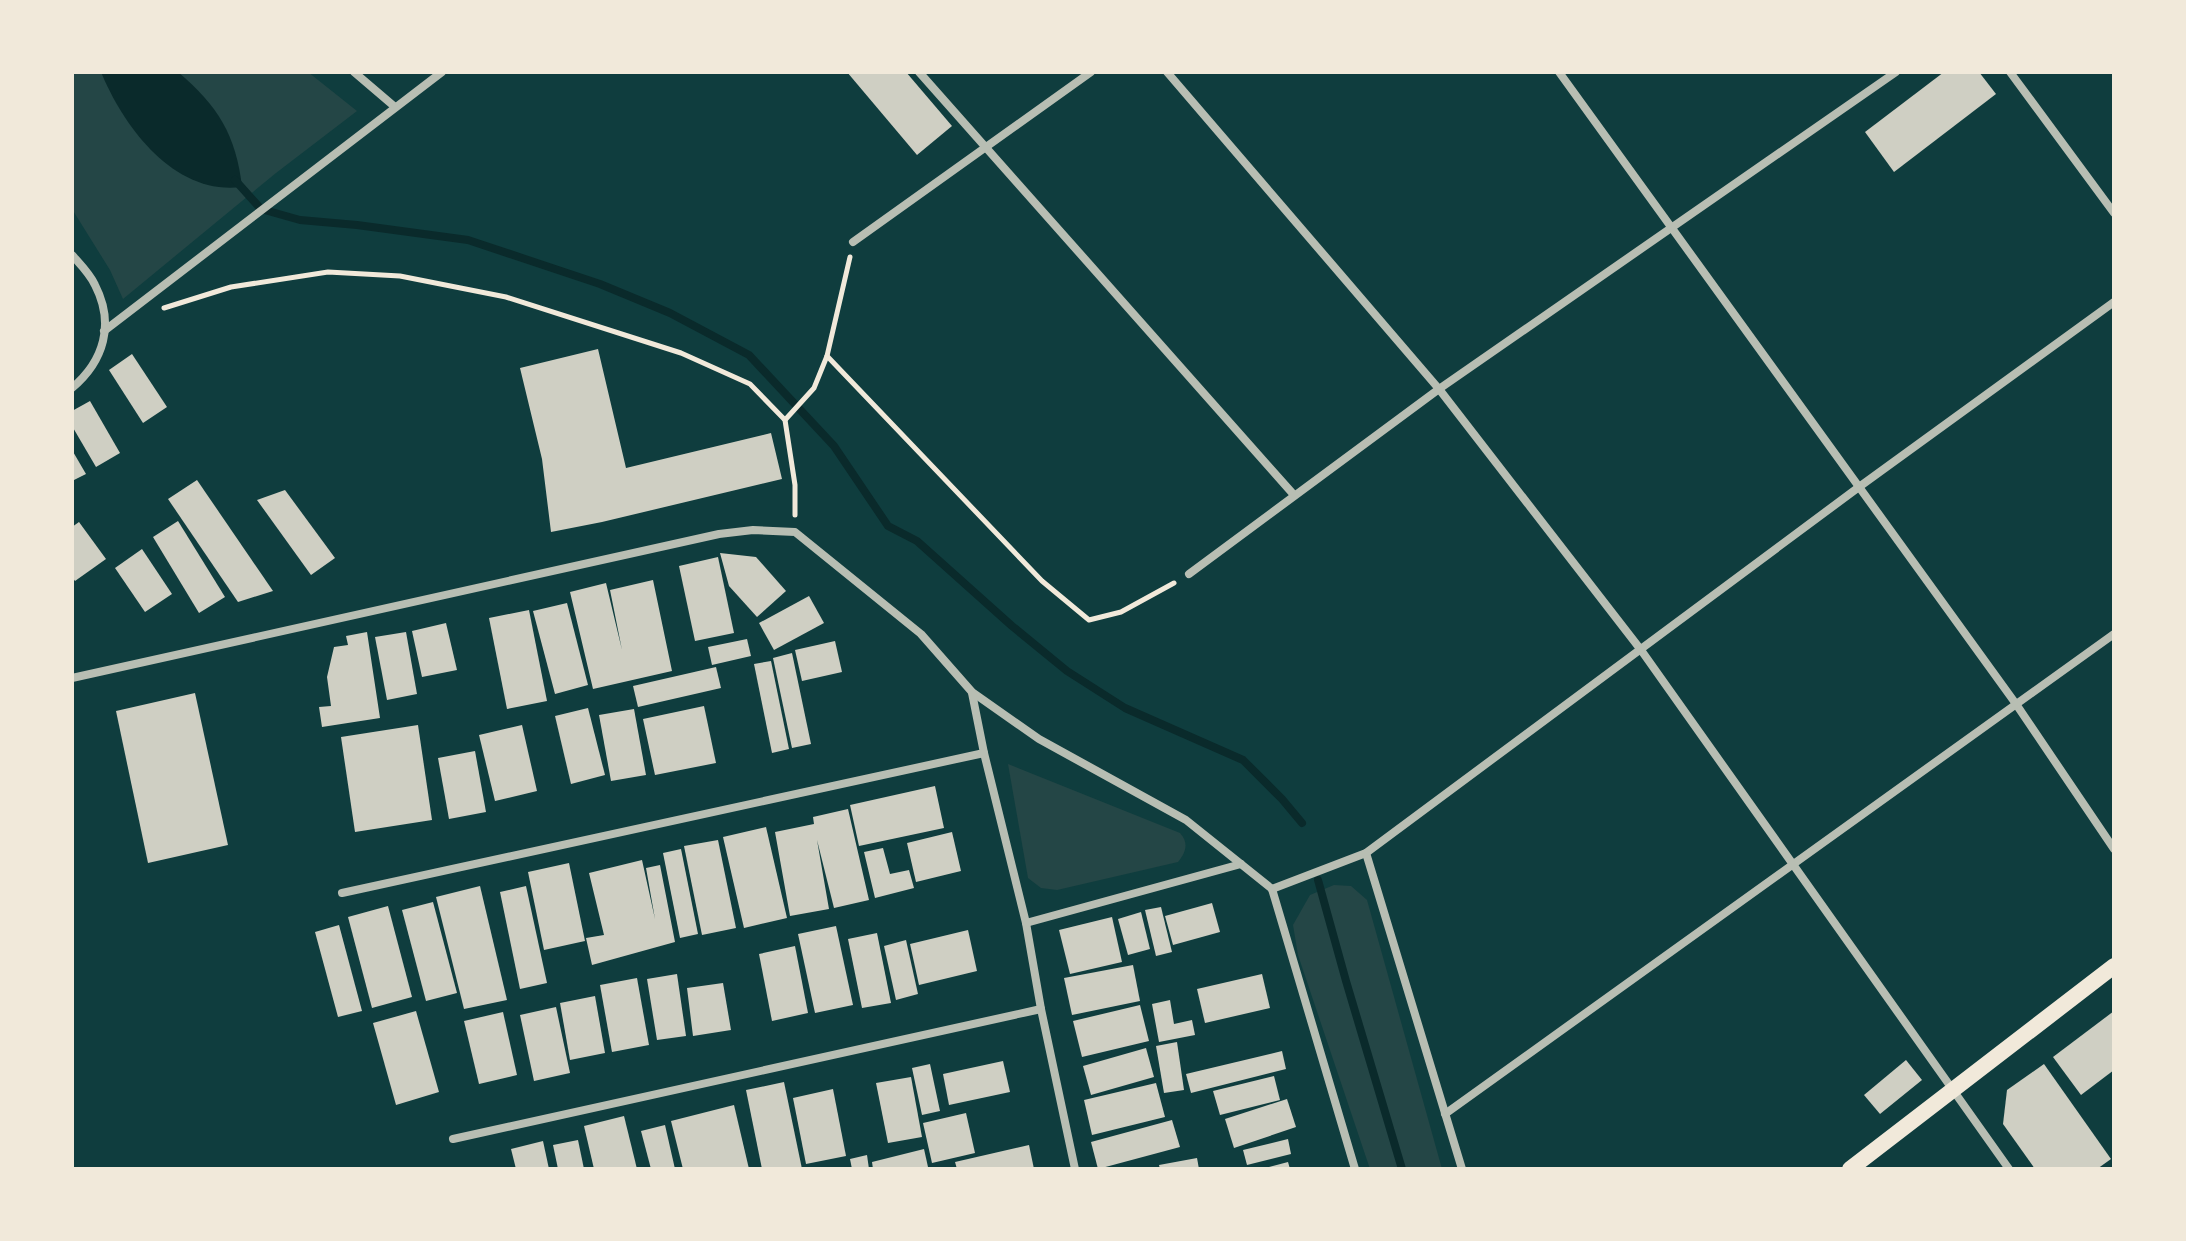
<svg xmlns="http://www.w3.org/2000/svg" width="2186" height="1241" font-family="'Work Sans',sans-serif">
	<style>
		.green { fill: #244646 }
		.water { fill: #0a2a2b }
		.lines { fill: none; stroke-linecap: round; stroke-linejoin: round }
		.stream { stroke: #0a2a2b; stroke-width: 8 }
		.building { fill: #cfcfc3 }
		.path { stroke: #f1e9da; stroke-width: 5 }
		.minor { stroke: #b8beb3; stroke-width: 8 }
		.secondary { stroke: #f1e9da; stroke-width: 16 }
	</style>
	<rect width="100%" height="100%" fill="#0f3d3e"/>
	<!-- green -->
	<g class="green">
		<polygon points="72,72 308,72 357,111 276,173 123,299 110,270 72,209"/>
		<path d="M1008,764l172,69c9,10 6,19 -2,29l-121,28 -16,-2 -13,-10z"/>
		<polygon points="1334,885 1351,886 1367,900 1442,1169 1370,1169 1298,955 1293,925 1310,895"/>
	</g>
	<!-- water -->
	<path class="water" d="M101,72h77c40,34 58,63 64,115 -67,9 -118,-59 -141,-115z"/>
	<g class="lines">
		<!-- stream -->
		<g class="stream">
			<polyline points="235,180 261,209 300,220 357,225 468,240 600,284 670,313 749,355 834,446 888,526 917,541 1012,626 1067,671 1125,708 1243,760 1282,799 1302,823"/>
			<polyline points="1318,880 1346,981 1402,1169"/>
		</g>
	</g>
	<!-- building -->
	<g class="building">
		<polygon points="847,72 906,72 952,126 917,155"/>
		<polygon points="1944,72 1979,72 1996,94 1894,172 1865,132"/>
		<polygon points="598,349 626,468 771,433 782,479 602,522 551,532 542,459 520,368"/>
		<polygon points="132,354 167,407 143,423 109,370"/>
		<polygon points="90,401 120,453 96,467 72,426 72,411"/>
		<polygon points="72,450 86,474 72,481"/>
		<polygon points="197,480 273,591 238,602 168,499"/>
		<polygon points="285,490 335,558 311,575 257,500"/>
		<polygon points="178,521 225,597 199,613 153,537"/>
		<polygon points="79,522 106,559 75,581 72,577 72,527"/>
		<polygon points="142,549 172,594 145,612 115,568"/>
		<polygon points="720,553 756,557 786,591 757,617 729,586"/>
		<polygon points="718,557 734,633 695,641 679,566"/>
		<polygon points="653,580 672,671 593,689 570,592 606,583 622,650 610,590"/>
		<polygon points="809,596 824,623 774,650 759,623"/>
		<polygon points="567,603 588,685 555,694 533,611"/>
		<polygon points="529,610 547,701 507,709 489,618"/>
		<polygon points="446,623 457,670 422,677 412,631"/>
		<polygon points="367,632 380,718 322,727 319,707 331,706 327,677 334,647 348,645 346,636"/>
		<polygon points="406,632 417,694 387,700 375,637"/>
		<polygon points="747,639 751,656 712,665 708,647"/>
		<polygon points="835,641 842,672 802,681 795,650"/>
		<polygon points="792,653 811,744 792,748 773,658"/>
		<polygon points="771,661 789,749 772,753 754,664"/>
		<polygon points="716,667 721,688 638,707 633,686"/>
		<polygon points="195,693 228,845 148,863 116,711"/>
		<polygon points="704,706 716,763 655,775 643,719"/>
		<polygon points="588,708 605,775 571,784 555,716"/>
		<polygon points="634,709 646,775 611,781 599,715"/>
		<polygon points="418,725 432,820 355,832 341,737"/>
		<polygon points="522,725 537,791 495,801 479,735"/>
		<polygon points="475,751 486,812 449,819 438,758"/>
		<polygon points="935,786 944,828 859,846 850,805"/>
		<polygon points="848,809 869,900 834,908 817,840 829,909 790,916 775,832 814,824 813,817"/>
		<polygon points="766,827 787,918 744,928 723,837"/>
		<polygon points="952,832 961,871 916,882 907,843"/>
		<polygon points="718,840 736,928 702,935 684,846"/>
		<polygon points="883,848 890,874 909,870 914,888 875,898 864,852"/>
		<polygon points="681,849 698,934 680,938 663,853"/>
		<polygon points="642,860 655,919 646,868 660,865 675,942 592,965 586,938 604,935 589,873"/>
		<polygon points="569,863 585,941 544,950 528,872"/>
		<polygon points="480,886 507,1000 464,1009 436,897"/>
		<polygon points="526,886 547,983 520,989 500,892"/>
		<polygon points="433,902 457,993 426,1001 402,910"/>
		<polygon points="1212,903 1220,932 1173,945 1165,916"/>
		<polygon points="388,906 412,997 372,1008 348,917"/>
		<polygon points="1161,907 1172,952 1156,956 1145,910"/>
		<polygon points="1141,912 1150,949 1128,955 1118,919"/>
		<polygon points="1112,917 1122,962 1070,974 1059,930"/>
		<polygon points="339,925 362,1011 338,1017 315,932"/>
		<polygon points="836,926 853,1005 815,1013 798,934"/>
		<polygon points="968,930 977,971 919,985 910,944"/>
		<polygon points="877,933 891,1003 862,1008 848,939"/>
		<polygon points="906,940 918,994 896,1000 884,946"/>
		<polygon points="795,946 808,1013 772,1021 759,954"/>
		<polygon points="1133,965 1140,1001 1072,1015 1064,978"/>
		<polygon points="677,974 686,1036 657,1040 647,979"/>
		<polygon points="1262,974 1270,1008 1205,1023 1197,989"/>
		<polygon points="637,978 649,1045 612,1052 600,985"/>
		<polygon points="723,983 731,1030 693,1036 687,988"/>
		<polygon points="595,996 605,1053 570,1060 560,1003"/>
		<polygon points="1170,1000 1174,1024 1192,1020 1195,1035 1159,1042 1152,1004"/>
		<polygon points="1140,1005 1149,1041 1082,1057 1073,1021"/>
		<polygon points="556,1007 570,1073 534,1081 520,1015"/>
		<polygon points="416,1011 439,1092 396,1105 373,1023"/>
		<polygon points="2114,1011 2114,1070 2081,1095 2053,1057"/>
		<polygon points="503,1012 517,1075 479,1084 464,1021"/>
		<polygon points="1177,1042 1184,1090 1164,1093 1156,1046"/>
		<polygon points="1146,1048 1154,1077 1091,1095 1083,1066"/>
		<polygon points="1282,1051 1286,1069 1191,1093 1186,1074"/>
		<polygon points="1906,1060 1922,1080 1880,1114 1864,1095"/>
		<polygon points="1003,1061 1010,1092 949,1105 943,1074"/>
		<polygon points="930,1064 940,1111 922,1115 912,1068"/>
		<polygon points="2044,1064 2111,1159 2097,1169 2035,1169 2003,1124 2007,1090"/>
		<polygon points="1274,1076 1280,1100 1220,1115 1213,1091"/>
		<polygon points="911,1077 922,1137 888,1143 876,1083"/>
		<polygon points="784,1082 802,1169 762,1169 746,1090"/>
		<polygon points="1156,1083 1165,1117 1092,1135 1084,1100"/>
		<polygon points="833,1089 846,1156 806,1164 793,1098"/>
		<polygon points="1287,1099 1296,1127 1234,1148 1225,1119"/>
		<polygon points="734,1105 749,1169 683,1169 671,1121"/>
		<polygon points="966,1113 975,1153 932,1163 923,1123"/>
		<polygon points="624,1116 637,1169 594,1169 584,1126"/>
		<polygon points="1172,1120 1180,1147 1098,1169 1091,1142"/>
		<polygon points="665,1125 675,1169 651,1169 641,1131"/>
		<polygon points="1288,1139 1291,1154 1247,1165 1243,1150"/>
		<polygon points="578,1140 584,1169 558,1169 553,1145"/>
		<polygon points="543,1141 549,1169 516,1169 511,1149"/>
		<polygon points="1029,1145 1034,1169 957,1169 955,1162"/>
		<polygon points="924,1149 928,1167 919,1169 873,1169 872,1162"/>
		<polygon points="867,1155 869,1169 852,1169 850,1159"/>
		<polygon points="1197,1158 1199,1169 1160,1169 1159,1165"/>
		<polygon points="1288,1162 1290,1169 1265,1169 1265,1168"/>
	</g>
	<g class="lines">
		<!-- path -->
		<g class="path">
			<polyline points="164,308 231,287 328,272 400,276 506,297 681,353 750,384 785,420 795,485 795,515"/>
			<polyline points="827,356 1042,581 1089,620 1121,612 1174,583"/>
			<polyline points="785,420 814,388 827,356 850,257"/>
		</g>
		<!-- minor -->
		<g class="minor">
			<polyline points="354,72 395,107"/>
			<polyline points="919,72 1294,495"/>
			<polyline points="1167,72 1439,389 1641,650 2009,1169"/>
			<polyline points="1559,72 2016,704 2114,849"/>
			<polyline points="2010,72 2114,213"/>
			<polyline points="853,242 1091,72"/>
			<path d="M72,255c8,9 18,19 23,30 20,39 9,76 -23,103"/>
			<polyline points="104,331 442,72"/>
			<polyline points="1189,574 1439,389 1896,72"/>
			<polyline points="72,678 719,534 753,530 795,532 921,634 972,692 1039,739 1186,820 1272,889"/>
			<polyline points="972,693 984,753 1026,923 1041,1009 1075,1169"/>
			<polyline points="1366,853 1462,1169"/>
			<polyline points="1272,889 1366,853 1859,487 2114,302"/>
			<polyline points="1272,889 1355,1169"/>
			<polyline points="342,893 984,753"/>
			<polyline points="1026,923 1241,864"/>
			<polyline points="1445,1114 2114,634"/>
			<polyline points="453,1139 1041,1009"/>
		</g>
		<!-- secondary -->
		<polyline class="secondary" points="1850,1169 2114,966"/>
	</g>
	<!-- border -->
	<rect width="2186" height="1241" fill="none" stroke="#f1e9da" stroke-width="148"/>
</svg>
